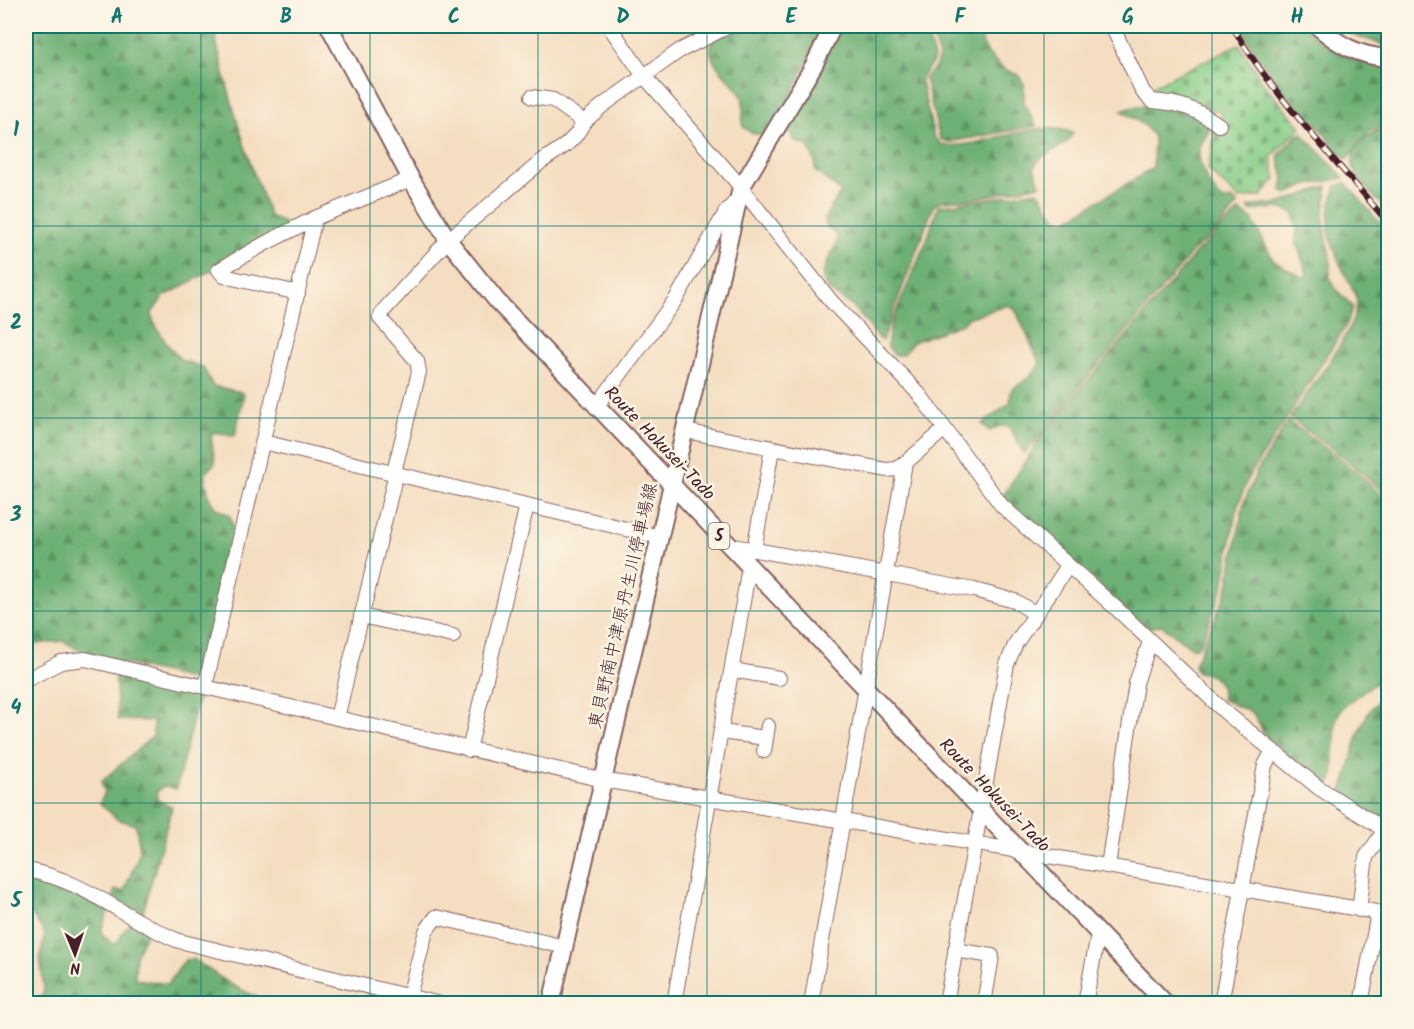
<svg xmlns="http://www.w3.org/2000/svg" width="1414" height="1029" font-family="Kalam,'Klee One',sans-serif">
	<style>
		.forest { fill: url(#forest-firs); stroke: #5c6850; stroke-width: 1.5 }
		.cemetery { fill: url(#cemetery-stones); stroke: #68765a; stroke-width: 1.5 }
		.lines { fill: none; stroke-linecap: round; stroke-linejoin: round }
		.minor-casing { stroke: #86625f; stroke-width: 16 }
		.major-casing { stroke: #86625f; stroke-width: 20 }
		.minor { stroke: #fff; stroke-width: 14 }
		.major { stroke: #fff; stroke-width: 16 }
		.rail-casing { stroke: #4a1f2b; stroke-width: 6 }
		.rail { stroke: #fcf5e5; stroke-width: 4; stroke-dasharray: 11; stroke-linecap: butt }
		.grid { fill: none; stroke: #0f766e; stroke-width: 1.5; stroke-opacity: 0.55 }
		.labels { text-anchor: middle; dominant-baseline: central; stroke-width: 5; stroke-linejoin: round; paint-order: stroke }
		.shield { fill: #fcf5e5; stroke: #7f5f63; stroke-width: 1.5 }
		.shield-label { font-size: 16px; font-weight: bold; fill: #4a1f2b }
		.street-label { font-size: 18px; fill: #4a1f2b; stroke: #fcf5e5 }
		.neatline { fill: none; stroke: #0f766e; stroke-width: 2 }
		.grid-label { font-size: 20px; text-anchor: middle; font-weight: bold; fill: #0f766e }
	</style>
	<defs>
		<pattern id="forest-firs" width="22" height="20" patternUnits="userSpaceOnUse" patternTransform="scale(1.5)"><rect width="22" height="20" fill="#6db074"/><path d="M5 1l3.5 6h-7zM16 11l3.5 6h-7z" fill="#5c8f5f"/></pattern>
		<pattern id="cemetery-stones" width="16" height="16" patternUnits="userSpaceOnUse" patternTransform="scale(1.5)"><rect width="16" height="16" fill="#87cd88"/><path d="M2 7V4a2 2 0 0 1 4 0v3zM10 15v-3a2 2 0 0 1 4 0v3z" fill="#70a66f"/></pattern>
	</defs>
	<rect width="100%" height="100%" fill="#fcf5e5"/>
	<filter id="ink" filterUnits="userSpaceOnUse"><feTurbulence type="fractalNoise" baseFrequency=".0167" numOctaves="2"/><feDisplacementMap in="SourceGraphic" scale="12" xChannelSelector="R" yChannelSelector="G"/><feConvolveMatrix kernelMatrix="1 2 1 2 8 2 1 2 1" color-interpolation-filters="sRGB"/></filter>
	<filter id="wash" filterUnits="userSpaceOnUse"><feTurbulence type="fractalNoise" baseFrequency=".008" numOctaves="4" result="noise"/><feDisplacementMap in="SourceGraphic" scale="24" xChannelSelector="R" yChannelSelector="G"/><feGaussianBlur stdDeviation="1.35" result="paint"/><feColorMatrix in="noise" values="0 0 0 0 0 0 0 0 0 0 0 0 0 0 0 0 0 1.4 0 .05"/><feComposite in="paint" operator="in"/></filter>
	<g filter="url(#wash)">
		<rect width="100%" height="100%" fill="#f4ddc0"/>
		<!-- forest -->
		<g class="forest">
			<path d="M26,26h187c14,65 32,128 57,190l16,8 -2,7 -121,66 -11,16 1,8 13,22 15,17 22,7 10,19 28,6 3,3 -9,41 -21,-4 -3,5 4,26 -9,9c-1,10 2,31 12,37 4,3 8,3 12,7l6,22 -32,139 -5,4 -111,-26 -25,-14 -26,3 -11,-3z"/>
			<path d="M734,26h91l-52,106 -6,5 -15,-4 -9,-6c-2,-11 3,-22 -2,-32 -10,-19 -42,-34 -26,-59z"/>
			<path d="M838,26h87l9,32c-2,10 -12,13 -13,24l13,55 8,8c42,5 90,-28 131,-12 -8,18 -31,17 -39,34l6,18 -69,14 -29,2 -8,4 -52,136c-11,-11 -20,-26 -31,-36 -11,-9 -27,-11 -28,-29 0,-14 14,-25 15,-39l-12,-12 -1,-8 16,-25 -26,-21v-10l-7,-15 -12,-4 -10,-15z"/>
			<path d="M930,26h51c-4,22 17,43 37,49l6,9v19l12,23 -87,16 -9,-3 -15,-61 10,-10 4,-11z"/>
			<path d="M1238,26h65c25,24 50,37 85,39v56l-19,11 -22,27 -5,-2 -24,-31 -37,-36z"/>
			<polygon points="1337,26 1388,26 1388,46 1353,35"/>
			<path d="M1144,105c24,1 48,5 66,21 -1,8 -7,13 -10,21 -5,15 11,45 24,54l8,-2 6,6 -20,24 -25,22 -169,203 -15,-28h-10l-9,5 -8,-7 28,-21 1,-13 19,-13 10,-13 -24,-53 -7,-6 -39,12 -9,7 -48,18 -10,13h-8l-8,-9 4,-22 36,-84 11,-34 100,-15 17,26 9,5 89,-54 1,-31 -10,-12 -23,-15z"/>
			<path d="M1388,124v87c-6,-8 -14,-13 -20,-20 -29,-34 -14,-48 20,-67z"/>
			<polygon points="1302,133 1344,178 1308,185 1287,194 1282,191 1284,178 1278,156 1296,136"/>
			<path d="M1346,183l42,50v263l-43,-38 -55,-40c16,-24 67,-88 67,-115 0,-9 -6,-17 -10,-25 -18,-35 -25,-55 -11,-92z"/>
			<polygon points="1328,186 1323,218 1330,256 1330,278 1334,287 1353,307 1346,326 1249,476 1236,511 1223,587 1201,642 1197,647 1191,647 1161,625 1146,629 1003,496 1041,437 1196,253 1239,211 1252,219 1274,261 1304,278 1307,274 1296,241 1297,231 1294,213 1278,208 1250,211 1249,207 1281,203"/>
			<path d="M1288,421l56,40 44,40v175l-22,13 -24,19 -6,11 -3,59 -5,9 -62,-49 -13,-25 -32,-14c4,-16 -8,-26 -24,-27l-3,-7 33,-74 17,-89 13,-31z"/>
			<polygon points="118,673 200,691 176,789 164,786 157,792 157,800 172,807 142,916 113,897 115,890 124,891 140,851 136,825 117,819 100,803 105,792 101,782 153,736 153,721 118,720 115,674"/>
			<path d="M1388,693v133l-48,-30c17,-38 11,-78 48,-103z"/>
			<polygon points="26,874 60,882 108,911 101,932 112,944 117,943 125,929 132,923 147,932 136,955 135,979 168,984 185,960 193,959 232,985 269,1003 30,1003 41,1000 44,989 40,957 45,934 31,912 30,892 26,889"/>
		</g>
		<!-- cemetery -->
		<polygon class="cemetery" points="1239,44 1264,85 1301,127 1271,157 1276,179 1261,196 1239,199 1208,170 1216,128 1223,114 1189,99 1150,91 1149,88"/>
	</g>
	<g filter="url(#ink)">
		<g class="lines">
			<defs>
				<g id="minor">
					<polyline points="609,26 644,76 734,179 831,301 919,394 1002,506 1118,610 1225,712 1319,788 1388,832"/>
					<path d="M1112,26l31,66 9,9c27,2 45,8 67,24"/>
					<polyline points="532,97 553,100 584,122 602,106 679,51 729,26"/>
					<polyline points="298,293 224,276 219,270 264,244 315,218"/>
					<polyline points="596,407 676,299 726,212 738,199"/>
					<polyline points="685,431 887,470 897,469 905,463"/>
					<polyline points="263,442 660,537"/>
					<polyline points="394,472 419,372 417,361 380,318 384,310 448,240 542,161 566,145 576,135 584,122"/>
					<polyline points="728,545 974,590 1015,601 1036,614"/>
					<polyline points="754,550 772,449"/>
					<polyline points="361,616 453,636"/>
					<polyline points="732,670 779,678"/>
					<polyline points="26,680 61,662 85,659 603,780 1388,914"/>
					<polyline points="205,687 315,218 411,179"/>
					<polyline points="337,718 396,473"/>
					<polyline points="721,732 766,738"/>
					<polyline points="469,750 527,505"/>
					<polyline points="764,751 768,726"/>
					<polyline points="1108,866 1136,683 1150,642"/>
					<path d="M26,870c58,9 100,50 153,71l261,63"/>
					<polyline points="1359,910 1366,857 1385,830"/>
					<polyline points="955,950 992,956 984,1004"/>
					<polyline points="407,1004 426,931 436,917 565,947"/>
					<polyline points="674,1004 749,567"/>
					<polyline points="811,1004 905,463 945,429"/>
					<polyline points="946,1004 1007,664 1016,643 1068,566"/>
					<polyline points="1085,1004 1098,934"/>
					<polyline points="1221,1004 1265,765 1273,751"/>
					<polyline points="1361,1004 1378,913"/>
				</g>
				<g id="major">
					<polyline points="329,26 411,179 448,240 497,301 1166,1004"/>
					<path d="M1317,26c22,19 42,30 71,32"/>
					<polyline points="551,1004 741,188 814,65 833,26"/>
				</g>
			</defs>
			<!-- minor casing -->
			<use href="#minor" class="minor-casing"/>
			<!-- major casing -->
			<use href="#major" class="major-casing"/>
			<!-- minor -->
			<use href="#minor" class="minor"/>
			<!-- major -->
			<use href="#major" class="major"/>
			<defs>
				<path id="rail" d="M1232,26c43,73 103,132 156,197"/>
			</defs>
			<!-- rail casing -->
			<use href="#rail" class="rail-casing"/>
			<!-- rail -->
			<use href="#rail" class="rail"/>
		</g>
	</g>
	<!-- grid -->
	<path class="grid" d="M201,26v978M370,26v978M538,26v978M707,26v978M876,26v978M1044,26v978M1212,26v978M26,226h1362M26,418h1362M26,611h1362M26,803h1362"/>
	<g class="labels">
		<!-- shield labels -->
		<rect class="shield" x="708.5" y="523" width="21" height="26" rx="4.5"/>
		<g class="shield-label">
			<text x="719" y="536">5</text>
		</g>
		<!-- street labels -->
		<g class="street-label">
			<text transform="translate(659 444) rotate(46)">Route Hokusei-Tado</text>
			<text transform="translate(624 606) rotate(-77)">東貝野南中津原丹生川停車場線</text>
			<text transform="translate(994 796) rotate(46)">Route Hokusei-Tado</text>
		</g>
	</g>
	<!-- margin -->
	<rect width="1414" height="1029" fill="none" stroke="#fcf5e5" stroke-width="66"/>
	<!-- north arrow -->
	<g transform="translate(75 954) rotate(178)" stroke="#fcf5e5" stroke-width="4.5" paint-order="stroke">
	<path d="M0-4.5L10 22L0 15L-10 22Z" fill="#4a1f2b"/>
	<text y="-9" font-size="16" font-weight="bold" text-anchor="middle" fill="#4a1f2b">N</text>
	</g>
	<rect x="33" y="33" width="1348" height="963" class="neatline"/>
	<g class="grid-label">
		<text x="117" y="23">A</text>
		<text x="286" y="23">B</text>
		<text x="454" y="23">C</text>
		<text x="623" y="23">D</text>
		<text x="791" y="23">E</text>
		<text x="960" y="23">F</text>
		<text x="1128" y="23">G</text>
		<text x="1297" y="23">H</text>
		<text x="16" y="136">1</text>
		<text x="16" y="329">2</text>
		<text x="16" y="521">3</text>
		<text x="16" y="714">4</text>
		<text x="16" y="907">5</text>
	</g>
</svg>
